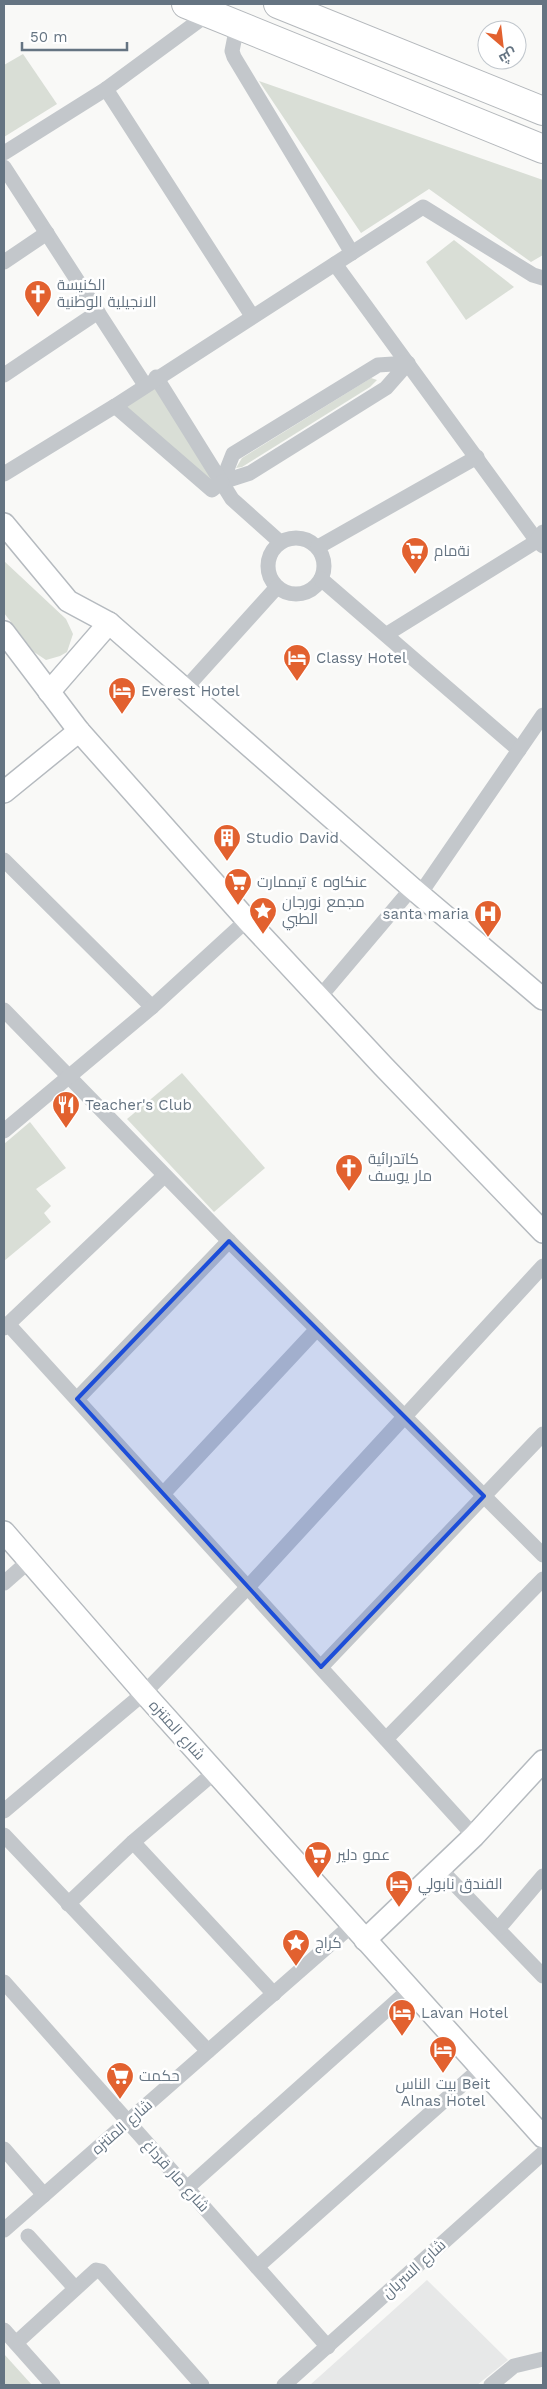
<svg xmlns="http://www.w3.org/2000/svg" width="547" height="2389" font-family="'Work Sans',Cairo,sans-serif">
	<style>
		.built { fill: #e7e8e8 }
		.green { fill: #d9ded6 }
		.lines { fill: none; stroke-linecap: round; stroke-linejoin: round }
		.secondary-casing { stroke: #b5babf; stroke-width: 24 }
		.highway-casing { stroke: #b4b8bc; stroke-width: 30 }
		.street { stroke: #c3c7cb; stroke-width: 15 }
		.secondary { stroke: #fff; stroke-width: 21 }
		.highway { stroke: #fff; stroke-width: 28 }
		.marked { fill: #1d4ed8; fill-opacity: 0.2; stroke: #1d4ed8; stroke-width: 4; stroke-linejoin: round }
		.labels { text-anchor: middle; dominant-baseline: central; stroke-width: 5; stroke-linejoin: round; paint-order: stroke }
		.poi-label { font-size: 15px; fill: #657482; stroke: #fff; text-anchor: start }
		.street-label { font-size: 15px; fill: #657482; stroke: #fff }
	</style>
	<rect width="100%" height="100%" fill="#f9f9f7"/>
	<!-- built -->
	<polygon class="built" points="427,2280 508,2360 477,2385 310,2385"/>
	<!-- green -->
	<g class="green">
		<polygon points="23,54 57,104 4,137 4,65"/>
		<polygon points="259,81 543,180 543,255 531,262 429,189 361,233"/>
		<polygon points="454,240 514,287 466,320 426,262"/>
		<polygon points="371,378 377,380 370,387 242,467 236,468 242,458"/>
		<polygon points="156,383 218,482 213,485 122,406"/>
		<polygon points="4,561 66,619 73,634 67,652 60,656 46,660 34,652 4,613"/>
		<polygon points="182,1073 265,1168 214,1212 127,1119"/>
		<polygon points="30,1122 66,1168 36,1189 51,1206 44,1213 51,1222 4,1261 4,1144"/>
		<polygon points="4,2354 32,2385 4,2385"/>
	</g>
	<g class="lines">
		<defs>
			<g id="secondary">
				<polyline points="4,524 68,601 109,623 412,888 543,999"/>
				<polyline points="4,632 79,731 247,920 383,1066 543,1232"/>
				<polyline points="49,692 109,623"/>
				<polyline points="4,792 79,731"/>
				<polyline points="4,1532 144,1693 543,2137"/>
				<polyline points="365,1940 474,1836 543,1761"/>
			</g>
			<g id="highway">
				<polyline points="186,4 543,149"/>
				<polyline points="278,4 543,111"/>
			</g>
		</defs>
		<!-- secondary casing -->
		<use href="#secondary" class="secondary-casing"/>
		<!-- highway casing -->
		<use href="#highway" class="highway-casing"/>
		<!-- street -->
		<g class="street">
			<polyline points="237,26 232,51 234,57 352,253"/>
			<polyline points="106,89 252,316"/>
			<polyline points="4,153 106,89 208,14"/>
			<polyline points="4,167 145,385"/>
			<polyline points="4,262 47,233"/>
			<polyline points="335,264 537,541 543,546"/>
			<polygon points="408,363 386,388 250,473 222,482 233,454 378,365"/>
			<polyline points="4,375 98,312"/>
			<polyline points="156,377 232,499 280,542"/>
			<polyline points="115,406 212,490 222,482"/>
			<polyline points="4,474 115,406 423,207 533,275 543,278"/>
			<circle cx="296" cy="566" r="28"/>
			<polyline points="318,547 477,457"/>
			<polyline points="321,579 519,750"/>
			<polyline points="387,634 537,541 543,532"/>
			<polyline points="184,690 277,587"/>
			<polyline points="4,860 152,1007"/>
			<polyline points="420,894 543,715"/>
			<polyline points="319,998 412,888"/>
			<polyline points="4,1010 229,1241 543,1555"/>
			<polyline points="4,1131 152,1007 247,920"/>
			<polyline points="8,1324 474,1836"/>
			<polyline points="4,1328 164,1176"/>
			<polyline points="77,1399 229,1241"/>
			<polyline points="163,1494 317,1329"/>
			<polyline points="4,1583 29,1561"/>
			<polyline points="321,1667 543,1434"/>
			<polyline points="386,1739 543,1579"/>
			<polyline points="4,1811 144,1693 248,1587 543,1266"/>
			<polyline points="4,1835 208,2051"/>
			<polyline points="133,1842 274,1994"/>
			<polyline points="440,1869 543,1976"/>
			<polyline points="68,1904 133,1842 215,1772"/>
			<polyline points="499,1928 543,1876"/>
			<polyline points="4,1982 328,2347"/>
			<polyline points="4,2149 44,2195"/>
			<polyline points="187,2188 410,1989"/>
			<polyline points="4,2230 352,1925"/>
			<polyline points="28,2236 75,2288"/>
			<polyline points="257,2267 481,2068"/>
			<polyline points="4,2330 53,2385"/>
			<polyline points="16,2343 96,2270 101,2271 202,2385"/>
			<polyline points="284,2385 543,2153"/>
			<polyline points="491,2385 514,2366 543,2359"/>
		</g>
		<!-- secondary -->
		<use href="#secondary" class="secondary"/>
		<!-- highway -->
		<use href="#highway" class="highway"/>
	</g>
	<!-- marked area -->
	<path class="marked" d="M229,1241l255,255 -163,171 -244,-268z"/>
	<!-- icons -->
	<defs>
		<symbol id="church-pin" viewBox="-11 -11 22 30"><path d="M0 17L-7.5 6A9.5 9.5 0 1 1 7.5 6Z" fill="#e2612f" stroke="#fff"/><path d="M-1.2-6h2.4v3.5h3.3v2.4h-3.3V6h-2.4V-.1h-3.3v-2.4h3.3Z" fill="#fff"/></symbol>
		<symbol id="supermarket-pin" viewBox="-11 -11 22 30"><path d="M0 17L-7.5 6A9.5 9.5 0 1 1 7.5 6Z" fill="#e2612f" stroke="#fff"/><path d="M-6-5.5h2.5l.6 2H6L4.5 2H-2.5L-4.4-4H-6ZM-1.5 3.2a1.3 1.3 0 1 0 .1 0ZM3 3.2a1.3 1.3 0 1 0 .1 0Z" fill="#fff"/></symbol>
		<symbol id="hotel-pin" viewBox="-11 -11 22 30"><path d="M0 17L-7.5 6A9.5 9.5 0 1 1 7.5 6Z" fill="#e2612f" stroke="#fff"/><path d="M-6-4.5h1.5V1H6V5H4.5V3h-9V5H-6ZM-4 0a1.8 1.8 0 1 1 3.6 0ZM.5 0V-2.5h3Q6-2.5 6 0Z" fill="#fff"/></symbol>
		<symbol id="building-pin" viewBox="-11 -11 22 30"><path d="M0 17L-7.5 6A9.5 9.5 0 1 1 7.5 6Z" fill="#e2612f" stroke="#fff"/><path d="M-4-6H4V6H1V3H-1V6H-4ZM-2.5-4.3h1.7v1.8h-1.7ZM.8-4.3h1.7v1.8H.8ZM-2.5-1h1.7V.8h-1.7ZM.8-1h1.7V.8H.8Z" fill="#fff"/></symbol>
		<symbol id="sight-pin" viewBox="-11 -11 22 30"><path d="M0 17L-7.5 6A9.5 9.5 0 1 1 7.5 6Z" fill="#e2612f" stroke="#fff"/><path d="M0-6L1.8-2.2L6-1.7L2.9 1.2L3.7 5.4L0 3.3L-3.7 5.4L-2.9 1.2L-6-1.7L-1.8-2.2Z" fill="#fff"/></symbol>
		<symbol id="hospital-pin" viewBox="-11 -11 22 30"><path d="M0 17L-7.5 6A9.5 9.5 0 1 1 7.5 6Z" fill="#e2612f" stroke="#fff"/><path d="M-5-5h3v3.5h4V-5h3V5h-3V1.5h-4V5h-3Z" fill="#fff"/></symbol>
		<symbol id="restaurant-pin" viewBox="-11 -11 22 30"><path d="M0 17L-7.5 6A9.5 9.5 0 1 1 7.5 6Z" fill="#e2612f" stroke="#fff"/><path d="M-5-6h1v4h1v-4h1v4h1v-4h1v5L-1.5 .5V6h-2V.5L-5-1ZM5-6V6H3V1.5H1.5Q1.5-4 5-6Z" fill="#fff"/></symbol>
	</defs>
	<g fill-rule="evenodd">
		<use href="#church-pin" x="22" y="278" width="32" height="43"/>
		<use href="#supermarket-pin" x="399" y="535" width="32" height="43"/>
		<use href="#hotel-pin" x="281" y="642" width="32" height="43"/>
		<use href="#hotel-pin" x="106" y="675" width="32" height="43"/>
		<use href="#building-pin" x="211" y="822" width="32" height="43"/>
		<use href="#supermarket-pin" x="222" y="866" width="32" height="43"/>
		<use href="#sight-pin" x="247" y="895" width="32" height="43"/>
		<use href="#hospital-pin" x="472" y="898" width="32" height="43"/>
		<use href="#restaurant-pin" x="50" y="1089" width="32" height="43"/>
		<use href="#church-pin" x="333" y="1152" width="32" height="43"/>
		<use href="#supermarket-pin" x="302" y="1839" width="32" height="43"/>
		<use href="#hotel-pin" x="383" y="1868" width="32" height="43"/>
		<use href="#sight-pin" x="280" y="1927" width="32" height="43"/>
		<use href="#hotel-pin" x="386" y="1997" width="32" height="43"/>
		<use href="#hotel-pin" x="427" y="2034" width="32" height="43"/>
		<use href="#supermarket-pin" x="104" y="2060" width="32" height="43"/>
	</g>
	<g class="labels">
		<!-- poi labels -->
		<g class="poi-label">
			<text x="57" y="285">الكنيسة<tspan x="57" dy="17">الانجيلية الوطنية</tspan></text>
			<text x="434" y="551">نةمام</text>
			<text x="316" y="658">Classy Hotel</text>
			<text x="141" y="691">Everest Hotel</text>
			<text x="246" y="838">Studio David</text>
			<text x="257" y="882">عنكاوه ٤ تيممارت</text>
			<text x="282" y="902">مجمع نورجان<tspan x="282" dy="17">الطبي</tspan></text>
			<text x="469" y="914" text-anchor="end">santa maria</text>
			<text x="85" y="1105">Teacher's Club</text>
			<text x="368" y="1159">كاتدرائية<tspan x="368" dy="17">مار يوسف</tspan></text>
			<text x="337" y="1855">عمو دلير</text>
			<text x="418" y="1884">الفندق نابولي</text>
			<text x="315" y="1943">كراج</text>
			<text x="421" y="2013">Lavan Hotel</text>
			<text x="139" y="2076">حكمت</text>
			<text x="443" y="2084" text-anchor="middle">بيت الناس Beit<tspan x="443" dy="17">Alnas Hotel</tspan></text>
		</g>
		<!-- street labels -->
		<g class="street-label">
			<text transform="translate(177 1730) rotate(48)">شارع المتنزه</text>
			<text transform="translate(122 2127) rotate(-41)">شارع المتنزه</text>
			<text transform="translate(176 2176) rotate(48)">شارع مار قرداغ</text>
			<text transform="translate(414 2269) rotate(-42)">شارع السريان</text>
		</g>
	</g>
	<!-- border -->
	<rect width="547" height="2389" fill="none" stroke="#657482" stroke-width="10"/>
	<!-- north arrow -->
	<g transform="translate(502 45) rotate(152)"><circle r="24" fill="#ffffff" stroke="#c1c7cd"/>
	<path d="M0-4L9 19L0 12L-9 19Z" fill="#e2612f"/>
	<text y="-8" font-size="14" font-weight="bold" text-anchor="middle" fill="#657482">ش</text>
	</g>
	<!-- scale -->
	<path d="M22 42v8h105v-8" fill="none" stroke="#657482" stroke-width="2.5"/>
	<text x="30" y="42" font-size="15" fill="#657482" stroke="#ffffff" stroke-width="4" paint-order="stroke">50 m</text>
</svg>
